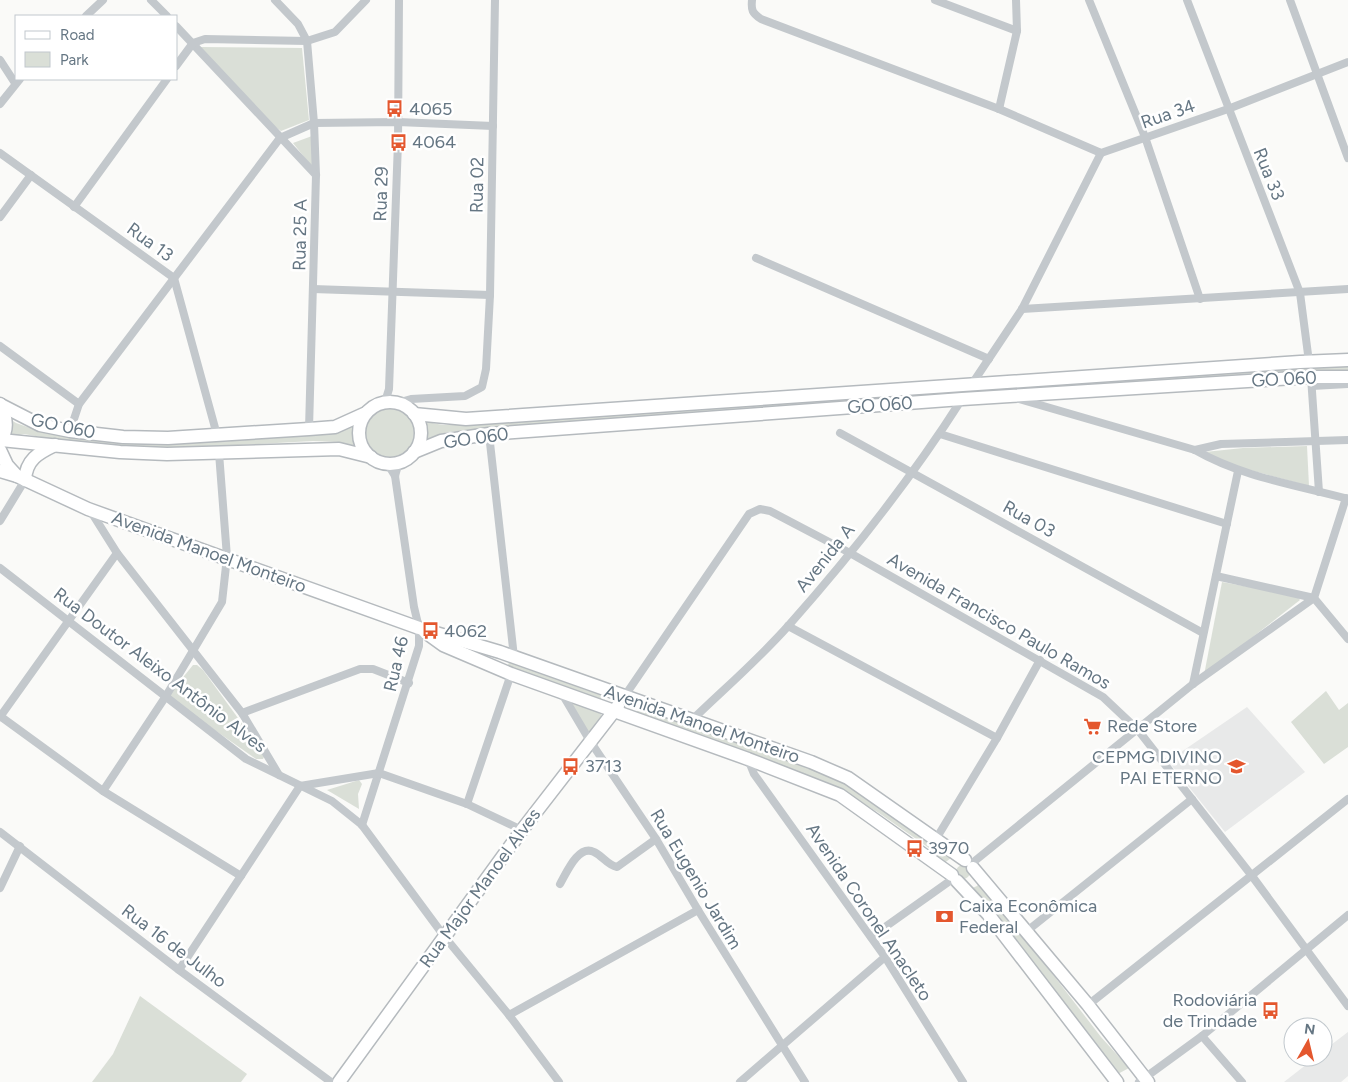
<svg xmlns="http://www.w3.org/2000/svg" width="1348" height="1082" font-family="Figtree,sans-serif">
	<style>
		.built { fill: #e8e9e9 }
		.green { fill: #dadfd7 }
		.lines { fill: none; stroke-linecap: round; stroke-linejoin: round }
		.primary-casing { stroke: #b5babe; stroke-width: 15 }
		.street { stroke: #c3c8cc; stroke-width: 8 }
		.primary { stroke: #fff; stroke-width: 12 }
		.labels { text-anchor: middle; dominant-baseline: central; stroke-width: 5; stroke-linejoin: round; paint-order: stroke }
		.poi-label { font-size: 18px; fill: #657683; stroke: #fff; text-anchor: start }
		.street-label { font-size: 18px; fill: #657683; stroke: #fff }
	</style>
	<rect width="100%" height="100%" fill="#fafaf8"/>
	<!-- built -->
	<g class="built">
		<polygon points="1247,707 1305,772 1225,832 1168,761"/>
		<polygon points="1348,1032 1348,1076 1341,1082 1284,1082 1316,1057 1323,1057 1323,1051"/>
	</g>
	<!-- green -->
	<g class="green">
		<polygon points="200,47 302,48 309,120 281,131 270,123"/>
		<polygon points="312,136 312,167 293,143"/>
		<polygon points="1348,364 1348,370 448,432 426,439 426,432 422,421 443,425 456,425"/>
		<circle cx="390" cy="433" r="24"/>
		<polygon points="10,419 16,423 36,430 189,442 218,442 326,434 359,425 358,440 363,451 339,442 313,441 166,449 81,444 24,434 7,437"/>
		<polygon points="1307,446 1309,486 1235,466 1205,452 1243,448"/>
		<polygon points="1222,582 1297,596 1300,600 1204,675"/>
		<polygon points="511,661 586,690 608,695 604,701 508,669 508,664"/>
		<polygon points="193,665 197,665 203,670 265,755 263,759 256,759 169,698 171,692"/>
		<polygon points="1326,691 1339,710 1348,703 1348,747 1324,764 1291,722"/>
		<polygon points="566,697 601,714 601,719 589,737"/>
		<polygon points="642,708 788,759 845,781 955,855 943,864 929,848 879,813 832,785 732,751 634,713"/>
		<polygon points="359,780 362,784 358,794 359,809 327,790"/>
		<circle cx="963" cy="872" r="7"/>
		<polygon points="981,881 1101,1037 1129,1068 1114,1076 970,889 977,886"/>
		<polygon points="140,996 247,1074 241,1082 92,1082 113,1054"/>
	</g>
	<g class="lines">
		<defs>
			<g id="primary">
				<circle cx="390" cy="433" r="31"/>
				<path d="M0,404c6,12 9,26 0,37"/>
				<polyline points="1,405 40,425 70,431 123,437 168,438 309,429 335,427 366,413"/>
				<polyline points="414,414 466,419 1300,362 1348,360"/>
				<polyline points="1,440 120,452 167,454 339,449 371,457"/>
				<polyline points="0,450 7,465 17,476"/>
				<polyline points="414,452 441,441 489,434 962,399 1311,377 1348,377"/>
				<polyline points="0,471 17,476 88,509 419,628 500,652 811,762 848,778 965,860"/>
				<path d="M25,480c1,-20 13,-27 30,-35"/>
				<polyline points="425,632 443,645 511,674 748,759 840,795 952,875"/>
				<polyline points="973,868 1088,1005 1148,1082"/>
				<polyline points="957,881 988,914 1117,1082"/>
				<polyline points="339,1082 522,830 618,706"/>
			</g>
		</defs>
		<!-- primary casing -->
		<use href="#primary" class="primary-casing"/>
		<!-- street -->
		<g class="street">
			<polyline points="151,0 167,16"/>
			<polyline points="275,0 298,24 307,41 314,123 316,175 309,429"/>
			<path d="M752,0c-1,10 0,13 9,19l238,90 102,44 127,-44 120,-47"/>
			<polyline points="935,0 1017,31"/>
			<polyline points="1089,0 1145,137 1200,299"/>
			<polyline points="1187,0 1300,293 1309,362"/>
			<polyline points="1290,0 1348,158"/>
			<polyline points="86,16 103,0"/>
			<polyline points="176,26 316,175"/>
			<polyline points="0,60 15,83"/>
			<polyline points="176,66 193,43 205,39 307,41 335,32 366,0"/>
			<polyline points="0,104 20,79"/>
			<polyline points="999,109 1017,31 1016,0"/>
			<polyline points="280,138 314,123 398,122 493,126"/>
			<polyline points="0,153 174,278 217,435"/>
			<polyline points="74,207 167,79"/>
			<polyline points="0,217 31,175"/>
			<polyline points="756,258 989,359"/>
			<polyline points="313,289 490,295"/>
			<polyline points="1022,309 1348,289"/>
			<polyline points="0,346 79,404"/>
			<polyline points="1311,377 1319,492"/>
			<polyline points="972,384 1022,309 1101,153"/>
			<polyline points="1312,386 1348,384"/>
			<path d="M1016,398l179,52c47,27 101,35 153,49"/>
			<polyline points="385,402 389,389 398,142 399,0"/>
			<polyline points="397,403 411,399 465,396 482,387 486,369 490,295 495,0"/>
			<polyline points="70,431 79,404 280,138"/>
			<polyline points="840,433 1203,633"/>
			<polyline points="489,434 514,657"/>
			<polyline points="940,434 1227,524"/>
			<polyline points="1195,450 1221,444 1348,440"/>
			<polyline points="387,463 395,476"/>
			<polyline points="90,510 117,553 242,713 279,775"/>
			<polyline points="0,521 25,480"/>
			<polyline points="0,568 246,759 332,801 362,825 444,936 509,1015 559,1082"/>
			<polyline points="1216,576 1314,598"/>
			<polyline points="1314,598 1348,639"/>
			<polyline points="788,626 997,738"/>
			<polyline points="1193,684 1238,471"/>
			<polyline points="561,692 590,741 656,839 698,910 805,1082"/>
			<polyline points="624,697 749,514 760,509 770,511 850,553 1103,697 1138,730 1252,876 1348,1006"/>
			<polyline points="242,713 360,669 373,669 409,683"/>
			<polyline points="0,716 103,791 241,876"/>
			<polyline points="0,717 117,553"/>
			<path d="M692,720c32,-31 67,-61 97,-95 63,-71 122,-146 173,-226"/>
			<polyline points="748,759 754,774 885,957 963,1082"/>
			<polyline points="103,791 166,696 222,602 227,557 219,453"/>
			<polyline points="467,804 511,674"/>
			<polyline points="362,825 419,646 419,628 414,607 395,476 399,462"/>
			<polyline points="0,832 179,970 331,1082"/>
			<polyline points="936,839 997,738 1040,660"/>
			<polyline points="971,864 1193,684 1314,598 1346,498"/>
			<path d="M560,884c6,-10 18,-40 34,-32 9,4 13,13 23,15l39,-28"/>
			<polyline points="0,888 20,846"/>
			<polyline points="1027,931 1192,799"/>
			<polyline points="871,937 954,878"/>
			<polyline points="179,970 300,786 379,773 467,804 522,830"/>
			<polyline points="1088,1005 1348,799"/>
			<polyline points="509,1015 698,910"/>
			<polyline points="1202,1036 1242,1082"/>
			<polyline points="740,1082 885,957"/>
			<polyline points="1139,1082 1202,1036 1348,915"/>
		</g>
		<!-- primary -->
		<use href="#primary" class="primary"/>
	</g>
	<!-- icons -->
	<defs>
		<symbol id="bus-bare" viewBox="-9 -9 18 18"><path d="M-5-6H5V4H4V6H2V4H-2V6H-4V4H-5ZM-3.5-4V0h7V-4ZM-3.5 1.2v1.5H-2V1.2ZM2 1.2v1.5H3.5V1.2Z" fill="#e4572e" stroke="#fff" stroke-width="2.5" paint-order="stroke"/></symbol>
		<symbol id="supermarket-bare" viewBox="-9 -9 18 18"><path d="M-6-5.5h2.5l.6 2H6L4.5 2H-2.5L-4.4-4H-6ZM-1.5 3.2a1.3 1.3 0 1 0 .1 0ZM3 3.2a1.3 1.3 0 1 0 .1 0Z" fill="#e4572e" stroke="#fff" stroke-width="2.5" paint-order="stroke"/></symbol>
		<symbol id="school-bare" viewBox="-9 -9 18 18"><path d="M0-5L7-2L0 1L-7-2ZM-4 1L0 2.5L4 1V4Q0 6-4 4Z" fill="#e4572e" stroke="#fff" stroke-width="2.5" paint-order="stroke"/></symbol>
		<symbol id="bank-bare" viewBox="-9 -9 18 18"><path d="M-6-4H6V4H-6ZM0-2.3a2.3 2.3 0 1 0 0 4.6a2.3 2.3 0 1 0 0-4.6Z" fill="#e4572e" stroke="#fff" stroke-width="2.5" paint-order="stroke"/></symbol>
	</defs>
	<g fill-rule="evenodd">
		<use href="#bus-bare" x="382" y="96" width="25" height="25"/>
		<use href="#bus-bare" x="386" y="130" width="25" height="25"/>
		<use href="#bus-bare" x="418" y="618" width="25" height="25"/>
		<use href="#supermarket-bare" x="1080" y="714" width="25" height="25"/>
		<use href="#bus-bare" x="558" y="754" width="25" height="25"/>
		<use href="#school-bare" x="1224" y="754" width="25" height="25"/>
		<use href="#bus-bare" x="902" y="836" width="25" height="25"/>
		<use href="#bank-bare" x="932" y="904" width="25" height="25"/>
		<use href="#bus-bare" x="1258" y="998" width="25" height="25"/>
	</g>
	<g class="labels">
		<!-- poi labels -->
		<g class="poi-label">
			<text x="409" y="109">4065</text>
			<text x="412" y="142">4064</text>
			<text x="444" y="631">4062</text>
			<text x="1107" y="726">Rede Store</text>
			<text x="1222" y="757" text-anchor="end">CEPMG DIVINO<tspan x="1222" dy="21">PAI ETERNO</tspan></text>
			<text x="585" y="766">3713</text>
			<text x="928" y="848">3970</text>
			<text x="959" y="906">Caixa Econômica<tspan x="959" dy="21">Federal</tspan></text>
			<text x="1257" y="1000" text-anchor="end">Rodoviária<tspan x="1257" dy="21">de Trindade</tspan></text>
		</g>
		<!-- street labels -->
		<g class="street-label">
			<text transform="translate(1168 114) rotate(-19)">Rua 34</text>
			<text transform="translate(1269 174) rotate(68)">Rua 33</text>
			<text transform="translate(477 185) rotate(-89)">Rua 02</text>
			<text transform="translate(381 194) rotate(-88)">Rua 29</text>
			<text transform="translate(300 235) rotate(-89)">Rua 25 A</text>
			<text transform="translate(150 242) rotate(36)">Rua 13</text>
			<text transform="translate(1284 379) rotate(-3)">GO 060</text>
			<text transform="translate(880 405) rotate(-4)">GO 060</text>
			<text transform="translate(63 426) rotate(12)">GO 060</text>
			<text transform="translate(476 438) rotate(-8)">GO 060</text>
			<text transform="translate(1029 519) rotate(29)">Rua 03</text>
			<text transform="translate(209 552) rotate(20)">Avenida Manoel Monteiro</text>
			<text transform="translate(825 558) rotate(-51)">Avenida A</text>
			<text transform="translate(999 621) rotate(30)">Avenida Francisco Paulo Ramos</text>
			<text transform="translate(396 664) rotate(-77)">Rua 46</text>
			<text transform="translate(160 670) rotate(37)">Rua Doutor Aleixo Antônio Alves</text>
			<text transform="translate(702 724) rotate(19)">Avenida Manoel Monteiro</text>
			<text transform="translate(696 879) rotate(59)">Rua Eugenio Jardim</text>
			<text transform="translate(480 888) rotate(-54)">Rua Major Manoel Alves</text>
			<text transform="translate(869 912) rotate(56)">Avenida Coronel Anacleto</text>
			<text transform="translate(174 946) rotate(37)">Rua 16 de Julho</text>
		</g>
	</g>
	<!-- legend -->
	<rect x="15" y="15" width="162" height="65" fill="#ffffff" stroke="#c1c8cd"/>
	<rect x="25" y="31" width="25" height="8" fill="#ffffff" stroke="#c1c8cd"/>
	<text x="60" y="40" font-size="15" fill="#657683">Road</text>
	<rect x="25" y="52" width="25" height="15" fill="#dadfd7" stroke="#c1c8cd"/>
	<text x="60" y="65" font-size="15" fill="#657683">Park</text>
	<!-- north arrow -->
	<g transform="translate(1308 1042) rotate(8)"><circle r="24" fill="#ffffff" stroke="#c1c8cd"/>
	<path d="M0-4L9 19L0 12L-9 19Z" fill="#e4572e"/>
	<text y="-8" font-size="14" font-weight="bold" text-anchor="middle" fill="#657683">N</text>
	</g>
</svg>
